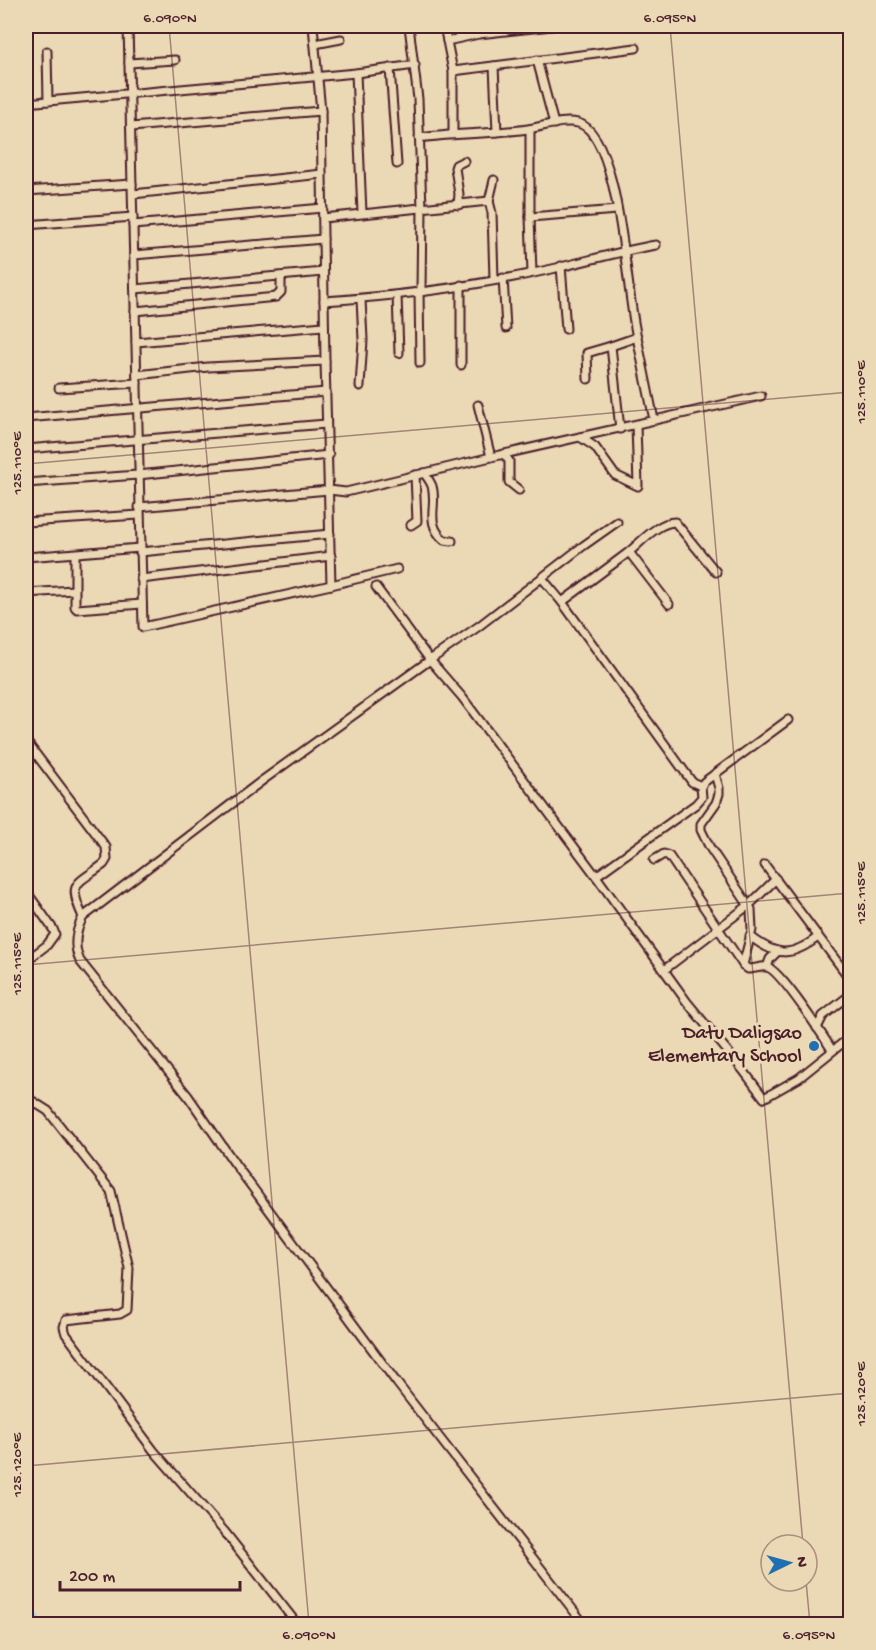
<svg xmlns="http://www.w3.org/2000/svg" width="876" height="1650" font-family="'Gochi Hand',sans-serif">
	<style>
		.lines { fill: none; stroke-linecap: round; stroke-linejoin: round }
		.river { stroke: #90d2f2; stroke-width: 10 }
		.minor-casing { stroke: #4a1f2b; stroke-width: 11 }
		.minor { stroke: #ebd8b5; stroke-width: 7 }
		.ticks { fill: none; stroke: #4a1f2b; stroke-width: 1.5; stroke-opacity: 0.45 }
		.poi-dot { fill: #1f6fb2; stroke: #ebd8b5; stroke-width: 2 }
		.labels { text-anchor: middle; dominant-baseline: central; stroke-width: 6; stroke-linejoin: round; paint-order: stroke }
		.poi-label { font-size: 20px; fill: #4a1f2b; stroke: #ebd8b5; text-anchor: end }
		.neatline { fill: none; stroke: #4a1f2b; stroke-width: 2 }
		.ticks-label { font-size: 15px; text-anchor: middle; fill: #4a1f2b }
	</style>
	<rect width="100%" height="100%" fill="#ebd8b5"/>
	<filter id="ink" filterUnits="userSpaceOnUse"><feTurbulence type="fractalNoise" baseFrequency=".0167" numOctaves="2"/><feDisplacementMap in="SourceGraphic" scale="12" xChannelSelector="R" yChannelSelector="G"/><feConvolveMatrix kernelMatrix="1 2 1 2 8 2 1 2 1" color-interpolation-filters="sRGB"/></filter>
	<g filter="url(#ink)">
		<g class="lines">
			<!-- river -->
			<polyline class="river" points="26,1604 37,1624"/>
			<defs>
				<g id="minor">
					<polyline points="128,26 143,627 331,585 325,361 321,111 313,26"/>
					<polyline points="409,26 418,99 422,208 421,291"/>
					<polyline points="444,26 453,71 453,134"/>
					<polyline points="447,41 479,34 552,26"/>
					<polyline points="315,44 341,39"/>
					<polyline points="47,51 48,101 356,73 415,65"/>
					<polyline points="537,60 554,124"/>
					<polyline points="129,63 175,60"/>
					<polyline points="494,66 497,132"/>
					<polyline points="390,68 397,164"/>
					<polyline points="453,71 636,48"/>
					<polyline points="356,73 362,213"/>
					<polyline points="26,103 48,101"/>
					<polyline points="131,127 321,111"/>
					<polyline points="530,129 530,217 617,210"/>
					<path d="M419,138c37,-5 73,-4 109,-9 15,-2 35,-10 50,-6 43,11 48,174 59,214l-26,9 9,83"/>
					<polyline points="26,191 132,184"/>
					<polyline points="133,194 322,174"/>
					<polyline points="489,201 494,180"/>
					<polyline points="458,205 459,194 455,168 456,165 464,161"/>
					<polyline points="530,217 532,273"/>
					<polyline points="323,218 489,201 492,213 494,279"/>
					<polyline points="26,225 133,217"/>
					<polyline points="133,225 323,208"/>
					<polyline points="134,255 323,239"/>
					<polyline points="561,266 566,329"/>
					<polyline points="503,278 506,328"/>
					<polyline points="135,289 323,272"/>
					<polyline points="419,291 420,363"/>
					<polyline points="397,295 399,353"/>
					<path d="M324,301c76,-5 154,-15 228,-32 35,-8 69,-18 104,-24"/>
					<polyline points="135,311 276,297 281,292 281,276"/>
					<polyline points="637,337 654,420"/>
					<polyline points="136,342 324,326"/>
					<polyline points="461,365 461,285"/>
					<polyline points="137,375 208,367 325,361"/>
					<polyline points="588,379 587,353 611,346"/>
					<polyline points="360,386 363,340 361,299"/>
					<polyline points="59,388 137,383"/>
					<polyline points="478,405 491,457"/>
					<polyline points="26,418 326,392"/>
					<polyline points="580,437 595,447 615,475 638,486 636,425"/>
					<polyline points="26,449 326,424"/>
					<polyline points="504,454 509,461 509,482 519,490"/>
					<path d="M424,473c3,4 6,8 8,13 6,20 -8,36 12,54l8,1"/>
					<polyline points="26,483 138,475 329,455"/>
					<polyline points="139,507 329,490 346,492 491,457 761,396"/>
					<polyline points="26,522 139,515"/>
					<polyline points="411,525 417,521 415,475"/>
					<polyline points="140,552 330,534"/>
					<path d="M629,552c12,-10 29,-30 46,-30l41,50"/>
					<polyline points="75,554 75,607 77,609 142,604"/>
					<polyline points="26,557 140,548"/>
					<polyline points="542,578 562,602 629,552 669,604"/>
					<polyline points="141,579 331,556"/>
					<polyline points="331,585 397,569"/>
					<polyline points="376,587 430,660 479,626 583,546 617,522"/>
					<polyline points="26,593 74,590"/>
					<polyline points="562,602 692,782 701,786"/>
					<path d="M26,741l80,106 1,12 -3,5c-28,21 -37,18 -21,53"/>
					<polyline points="715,774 719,788 719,794 716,803 701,824 701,830 710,848 751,909 752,930 743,965"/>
					<path d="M654,860l10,-6 5,2 74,109 5,4c6,0 14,-3 19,-2 13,3 56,69 65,83"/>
					<polyline points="765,865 850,979"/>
					<polyline points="596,876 696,804 702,797 701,786 704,782 788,720"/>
					<polyline points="26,891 53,929 55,934 47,945 26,961"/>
					<path d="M750,936c26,21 42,21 68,1"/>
					<polyline points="767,967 770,959 778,951"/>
					<polyline points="664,970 749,905 776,879"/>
					<polyline points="817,1028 823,1016 850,995"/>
					<polyline points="26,1097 48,1111 111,1191 129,1268 127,1310 120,1314 66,1320 64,1327 66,1334 154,1451 224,1531 297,1624"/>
					<path d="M584,1624l-187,-241 -162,-219 -47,-68 -108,-135c-7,-15 -5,-29 3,-44l180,-137 167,-120 32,37 134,179 91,126 56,68 21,28 35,-20 51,-41"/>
				</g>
			</defs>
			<!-- minor casing -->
			<use href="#minor" class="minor-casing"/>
			<!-- minor -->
			<use href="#minor" class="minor"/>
		</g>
	</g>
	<!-- ticks -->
	<path class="ticks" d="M169,26l140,1598M670,26l133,1519M26,464l824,-72M26,965l824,-72M26,1466l824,-73M806,1581l4,43"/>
	<!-- markers -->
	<circle class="poi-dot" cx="814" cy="1046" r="6"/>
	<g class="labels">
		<!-- poi labels -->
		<g class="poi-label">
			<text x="802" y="1034">Datu Daligsao<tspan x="802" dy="23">Elementary School</tspan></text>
		</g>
	</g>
	<!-- margin -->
	<rect width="876" height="1650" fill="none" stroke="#ebd8b5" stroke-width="66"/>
	<!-- north arrow -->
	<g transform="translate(789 1563) rotate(85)"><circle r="28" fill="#ebd8b5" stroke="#ab8e7e" stroke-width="1.5"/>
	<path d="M0-4.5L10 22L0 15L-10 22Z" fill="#1f6fb2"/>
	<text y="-9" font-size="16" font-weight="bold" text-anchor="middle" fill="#4a1f2b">N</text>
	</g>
	<!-- scale -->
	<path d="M60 1581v9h180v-9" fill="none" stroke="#4a1f2b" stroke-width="3"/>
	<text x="69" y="1581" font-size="18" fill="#4a1f2b" stroke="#ebd8b5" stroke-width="4.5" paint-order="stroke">200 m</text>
	<rect x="33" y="33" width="810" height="1584" class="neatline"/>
	<g class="ticks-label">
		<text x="170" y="22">6.090°N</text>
		<text x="670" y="22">6.095°N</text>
		<text transform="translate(860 392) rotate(-90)" y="5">125.110°E</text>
		<text transform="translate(16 463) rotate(-90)" y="5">125.110°E</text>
		<text transform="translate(860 893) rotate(-90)" y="5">125.115°E</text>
		<text transform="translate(16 964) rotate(-90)" y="5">125.115°E</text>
		<text transform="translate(860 1394) rotate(-90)" y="5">125.120°E</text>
		<text transform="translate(16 1465) rotate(-90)" y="5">125.120°E</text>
		<text x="309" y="1639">6.090°N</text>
		<text x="809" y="1639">6.095°N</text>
	</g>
</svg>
